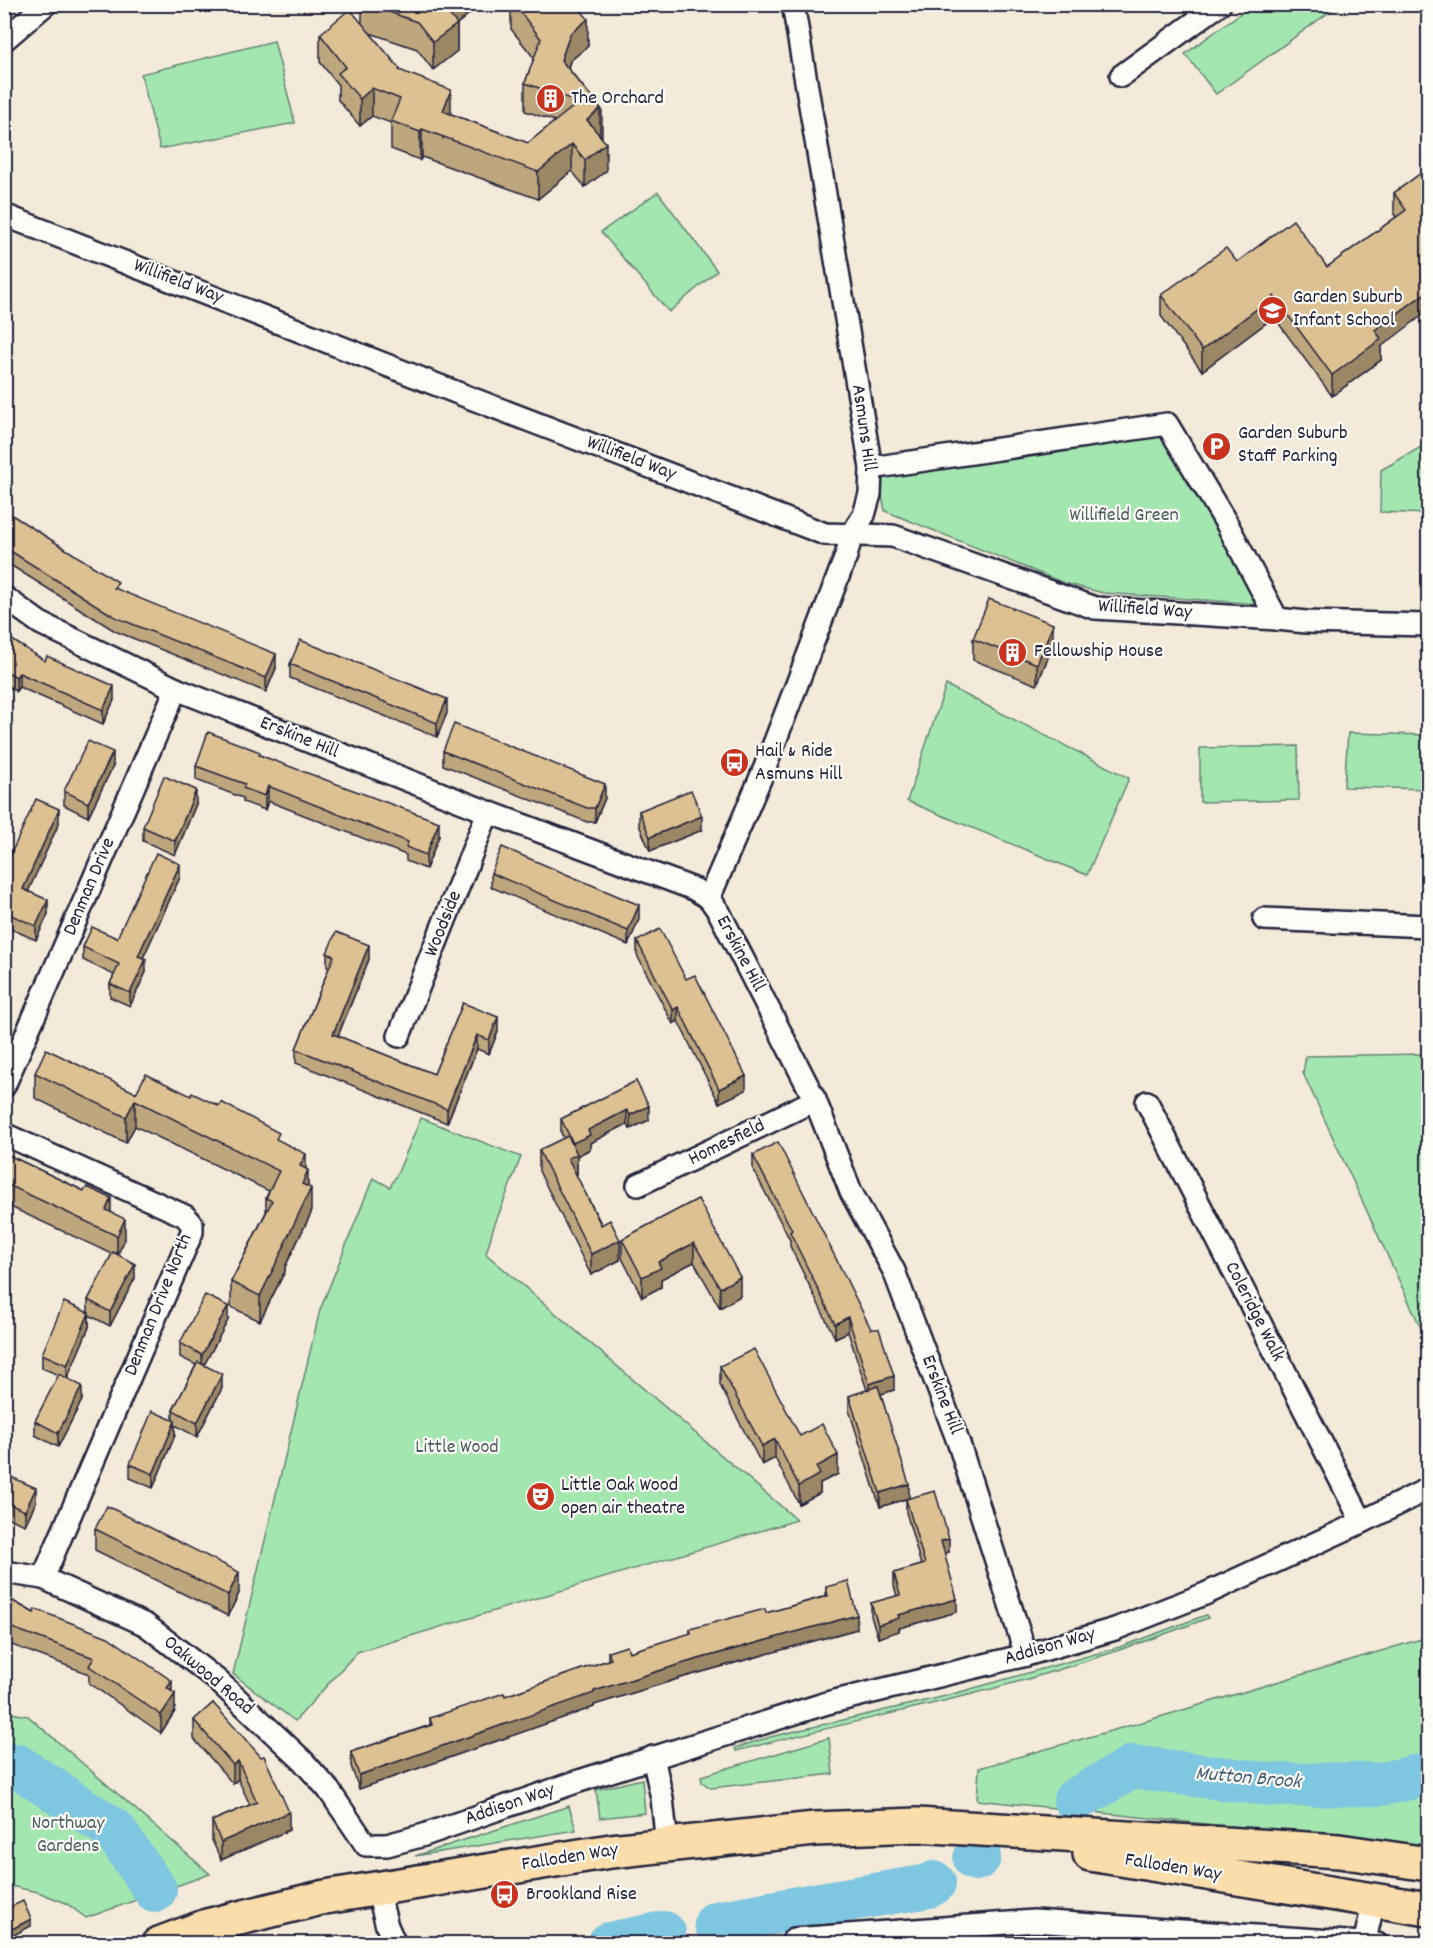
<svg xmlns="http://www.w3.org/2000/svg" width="1433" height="1948" font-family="Dekko,sans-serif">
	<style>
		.green { fill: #a4e6b0; stroke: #638476; stroke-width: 1.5 }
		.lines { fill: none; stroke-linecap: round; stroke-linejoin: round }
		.river { stroke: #7fc6e0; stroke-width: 44 }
		.minor-casing { stroke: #22223b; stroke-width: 26 }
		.trunk-casing { stroke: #22223b; stroke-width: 38 }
		.minor { stroke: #fdfcf7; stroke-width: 21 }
		.trunk { stroke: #faddab; stroke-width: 33 }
		.wall { fill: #bea67e; stroke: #22223b; stroke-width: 1.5 }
		.shaded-wall { fill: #9b8766; stroke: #22223b; stroke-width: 1.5 }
		.building { fill: #ddc192; stroke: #22223b; stroke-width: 1.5 }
		.labels { text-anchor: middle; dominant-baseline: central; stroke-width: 4.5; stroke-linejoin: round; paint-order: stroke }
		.poi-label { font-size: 20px; fill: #22223b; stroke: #fdfcf7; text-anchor: start }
		.street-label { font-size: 20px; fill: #22223b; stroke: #fdfcf7 }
		.park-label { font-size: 20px; fill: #495d5e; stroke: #fdfcf7 }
		.water-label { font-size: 21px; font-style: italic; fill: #435b75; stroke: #fdfcf7 }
	</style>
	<rect width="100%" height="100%" fill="#f3ead9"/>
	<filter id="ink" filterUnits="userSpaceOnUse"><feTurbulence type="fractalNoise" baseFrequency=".0167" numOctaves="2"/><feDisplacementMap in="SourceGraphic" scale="12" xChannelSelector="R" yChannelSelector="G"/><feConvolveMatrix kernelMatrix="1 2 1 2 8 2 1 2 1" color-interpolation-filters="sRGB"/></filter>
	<g filter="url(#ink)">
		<!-- green -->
		<g class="green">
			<polygon points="1253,4 1339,5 1216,94 1185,54"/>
			<polygon points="274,41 295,123 160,149 141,74"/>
			<polygon points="658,192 717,271 669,312 601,232"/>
			<polygon points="1164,430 1260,604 1103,593 1064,583 885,511 879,479"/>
			<polygon points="1428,443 1428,514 1380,512 1381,470"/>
			<polygon points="946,685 1129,778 1087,875 907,801"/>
			<polygon points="1348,733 1428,735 1428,789 1344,787"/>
			<polygon points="1298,746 1299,800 1200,802 1200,748"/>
			<polygon points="1428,1054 1428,1340 1427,1341 1303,1073 1306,1056"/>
			<polygon points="421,1118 521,1157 493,1229 486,1254 797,1520 357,1652 295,1721 233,1674 320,1310 373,1178 390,1187 398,1172"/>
			<path d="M1206,1615l2,3c-79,30 -159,57 -240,77 -77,19 -155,36 -232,56l-1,-3 35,-11 176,-41 174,-49z"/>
			<polygon points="1428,1637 1428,1850 1368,1841 977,1800 979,1768 1146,1721"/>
			<polygon points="5,1712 28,1716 210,1874 86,1918 66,1903 38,1892 5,1885"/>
			<polygon points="829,1738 833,1774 711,1788 702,1782 701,1776"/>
			<polygon points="642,1779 645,1813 600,1818 596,1790"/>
			<polygon points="569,1806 576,1830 415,1856"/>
		</g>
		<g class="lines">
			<!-- river -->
			<g class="river">
				<polyline points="4,1766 16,1765 114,1830 155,1890"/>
				<polyline points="1075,1800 1132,1767 1275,1785 1382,1784 1428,1774"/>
				<polyline points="975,1859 979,1857"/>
				<polyline points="716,1923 821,1904 929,1886 934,1883"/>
				<polyline points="609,1944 664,1933"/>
			</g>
			<defs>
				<g id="minor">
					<polyline points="4,40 46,4"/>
					<polyline points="1121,76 1220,4"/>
					<polyline points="4,215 468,397 825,534 893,536 1095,608 1277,619 1306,622 1428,625"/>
					<polyline points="871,468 1167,424 1227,524 1277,619"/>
					<polyline points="4,597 40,623 176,689 488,812 694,889 709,898 719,912 815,1100 851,1192 894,1271 959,1444 1026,1655"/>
					<polyline points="709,898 764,770 846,556 852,534 864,515 870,494 871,468 793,4"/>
					<polyline points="1264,919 1428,926"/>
					<polyline points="399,1036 488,812"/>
					<polyline points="4,1086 176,689"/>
					<polyline points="1147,1102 1362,1522"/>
					<polyline points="4,1134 185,1216 192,1224 192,1232 43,1578"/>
					<polyline points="638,1185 815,1100"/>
					<polyline points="4,1572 43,1578 146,1625 217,1680 302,1760 328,1789 366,1845 387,1845 424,1835 576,1782 827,1703 1026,1655 1115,1629 1205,1594 1362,1522 1428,1489"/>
					<polyline points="653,1757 662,1798 667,1845"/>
					<polyline points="377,1888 387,1926 395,1944"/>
					<polyline points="794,1944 794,1939 1034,1921 1377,1944"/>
					<polyline points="1364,1944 1374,1901"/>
				</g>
				<g id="trunk">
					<polyline points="1090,1854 1428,1909"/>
					<polyline points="159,1944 207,1926 325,1897 611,1851 815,1829 917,1825 1339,1851 1428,1864"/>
				</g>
			</defs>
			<!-- minor casing -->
			<use href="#minor" class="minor-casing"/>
			<!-- trunk casing -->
			<use href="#trunk" class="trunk-casing"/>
			<!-- minor -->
			<use href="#minor" class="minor"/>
			<!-- trunk -->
			<use href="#trunk" class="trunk"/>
		</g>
		<!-- wall -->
		<g class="wall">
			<polygon points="362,4 481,4 457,24 457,51 433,70 417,49 370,33 400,70 451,114 528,143 555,121 525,111 525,83 534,58 511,29 511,4 576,4 588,46 570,61 568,68 602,110 602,137 601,137 606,171 585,187 572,171 538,199 422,157 420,160 391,149 391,123 372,116 360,126 338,100 338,85 320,62 320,34 362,23"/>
			<polygon points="1428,168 1381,347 1381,360 1332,396 1274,317 1202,371 1161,316 1161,295 1237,262 1327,267 1396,217 1394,214 1394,193"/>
			<polygon points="4,510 118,590 276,668 266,692 115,631 4,561"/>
			<polygon points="4,635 45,661 114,700 103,724 19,687 16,691 4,684"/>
			<polygon points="973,639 1053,645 1037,685 973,660"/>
			<polygon points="290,664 447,713 437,737 290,678"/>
			<polygon points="443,751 605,798 595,822 587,822 443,765"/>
			<polygon points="260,755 439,836 426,869 406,861 406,855 268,801 265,810 243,802 243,798 196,780 196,766"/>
			<polygon points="113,766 88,817 64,805 64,791"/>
			<polygon points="196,804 175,855 143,841 143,827"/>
			<polygon points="639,811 702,830 650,851 639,825"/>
			<polygon points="59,823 28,891 48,914 36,940 4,926 4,869"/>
			<polygon points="491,873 639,919 628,945 491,887"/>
			<polygon points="180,877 143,958 146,972 130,1006 110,997 110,984 114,975 83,960 83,947 117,938"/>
			<polygon points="637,941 686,979 746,1090 719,1103 678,1021 673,1024 637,955"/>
			<polygon points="327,953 369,959 338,1036 434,1074 463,1003 498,1031 489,1054 477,1049 447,1123 296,1063 296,1049 329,968 327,967"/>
			<polygon points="35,1073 136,1093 279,1141 306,1170 311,1213 285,1267 285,1271 260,1321 231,1307 231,1282 266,1212 266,1198 269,1191 135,1126 126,1143 35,1098"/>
			<polygon points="636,1081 649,1120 630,1129 627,1124 590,1143 590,1149 577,1156 577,1174 576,1175 620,1260 591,1275 539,1171 539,1150 564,1138 561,1133 561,1119"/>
			<polygon points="4,1153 84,1191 111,1212 125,1239 117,1255 135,1278 110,1326 89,1315 89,1327 67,1378 82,1400 58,1447 35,1435 35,1421 59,1375 42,1368 42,1354 88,1313 88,1300 112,1254 4,1204"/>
			<polygon points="753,1155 894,1390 881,1394 909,1498 880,1507 849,1410 849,1396 867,1390 848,1332 835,1338 790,1246 790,1240 753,1169"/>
			<polygon points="698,1199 740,1296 720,1308 694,1262 661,1279 661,1287 642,1297 622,1258 622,1239"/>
			<polygon points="228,1320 204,1365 222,1388 197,1437 175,1425 175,1435 153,1488 130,1478 130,1464 173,1420 173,1410 196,1365 180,1357 180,1343"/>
			<polygon points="720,1366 800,1436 838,1474 820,1483 820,1493 799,1504 775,1458 762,1465 720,1385"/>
			<polygon points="4,1474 36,1502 25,1525 4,1516"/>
			<polygon points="906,1499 949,1552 944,1553 957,1612 899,1628 899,1631 878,1638 871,1616 871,1603 897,1596 894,1586 894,1573 921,1565 906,1512"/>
			<polygon points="95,1529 239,1593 228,1616 95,1550"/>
			<polygon points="826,1587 857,1629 684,1677 594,1705 594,1707 359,1789 351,1766 351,1752 430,1725 430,1718 505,1696 608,1660 608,1652 629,1652 690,1634 690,1629 766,1613 826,1596"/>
			<polygon points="4,1596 172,1691 175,1711 161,1733 89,1683 89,1674 4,1642"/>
			<polygon points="213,1703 289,1830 221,1860 212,1840 212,1821 250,1805 238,1779 233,1784 194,1739 194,1720"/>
		</g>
		<!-- shaded-wall -->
		<g class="shaded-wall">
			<polygon points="447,4 481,4 457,24 457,51 433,70 433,42 443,7"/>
			<polygon points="588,19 588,46 570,61 561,88 561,60 570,34"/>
			<polygon points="372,88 372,116 360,126 360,99"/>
			<polygon points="451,90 451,117 443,139 443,111"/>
			<polygon points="600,109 600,137 587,120"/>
			<polygon points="422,129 422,157 420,160 420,132"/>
			<polygon points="606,143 606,171 585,187 585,160"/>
			<polygon points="572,144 572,171 538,199 538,172"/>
			<polygon points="1428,291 1428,311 1381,347 1381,360 1332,396 1332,375 1375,330"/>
			<polygon points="1274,296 1274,317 1202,371 1202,350"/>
			<polygon points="1053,624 1053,645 1037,685 1037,664"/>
			<polygon points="276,654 276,668 266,692 266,678"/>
			<polygon points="19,673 19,687 16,691 16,677"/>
			<polygon points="114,686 114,700 103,724 103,710"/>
			<polygon points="447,699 447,713 437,737 437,723"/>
			<polygon points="113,752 113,766 88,817 88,803"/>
			<polygon points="605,784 605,798 595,822 595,808"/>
			<polygon points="268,786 268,801 265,810 265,796"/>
			<polygon points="196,790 196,804 175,855 175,841"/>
			<polygon points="59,809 59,823 23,903 23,889"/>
			<polygon points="702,816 702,830 650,851 650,837"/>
			<polygon points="439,822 439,836 426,869 426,855"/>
			<polygon points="180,864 180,877 138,969 138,956"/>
			<polygon points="48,900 48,914 36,940 36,926"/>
			<polygon points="639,905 639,919 628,945 628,931"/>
			<polygon points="369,945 369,959 333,1048 333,1034"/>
			<polygon points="146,959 146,972 130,1006 130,993"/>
			<polygon points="678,1007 678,1021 673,1024 673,1010"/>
			<polygon points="498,1017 498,1031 489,1054 489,1040"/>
			<polygon points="477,1035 477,1049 447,1123 447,1109"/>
			<polygon points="746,1076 746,1090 719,1103 719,1089"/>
			<polygon points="135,1100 135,1126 126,1143 126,1117"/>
			<polygon points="649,1106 649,1120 630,1129 630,1115"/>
			<polygon points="627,1110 627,1124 590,1143 590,1149 577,1156 577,1174 568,1179 568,1158 573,1155 573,1143 588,1130"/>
			<polygon points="306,1154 306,1174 308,1170 308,1194 311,1188 311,1213 285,1267 285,1271 260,1321 260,1296 284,1245 300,1166"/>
			<polygon points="111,1198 111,1219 106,1210"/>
			<polygon points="125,1219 125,1239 117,1256 117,1236"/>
			<polygon points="620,1240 620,1260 591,1275 591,1254"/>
			<polygon points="694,1243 694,1262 661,1279 661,1287 642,1297 642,1277 658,1262"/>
			<polygon points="135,1264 135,1278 110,1326 110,1312"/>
			<polygon points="740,1277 740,1296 720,1308 720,1288"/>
			<polygon points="228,1306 228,1320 202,1369 202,1355"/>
			<polygon points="89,1313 89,1327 67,1379 67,1365"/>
			<polygon points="848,1317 848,1332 835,1338 835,1324"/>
			<polygon points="222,1374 222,1388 197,1437 197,1423"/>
			<polygon points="894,1376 894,1390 869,1398 869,1384"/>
			<polygon points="82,1386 82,1400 58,1447 58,1433"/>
			<polygon points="175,1421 175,1435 153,1488 153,1474"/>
			<polygon points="775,1439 775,1458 762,1465 762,1446"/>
			<polygon points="838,1455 838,1474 820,1483 820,1493 799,1504 799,1486 816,1467"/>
			<polygon points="909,1484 909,1498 880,1507 880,1493"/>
			<polygon points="36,1488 36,1502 25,1525 25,1511"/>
			<polygon points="949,1539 949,1552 941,1554 941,1541"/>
			<polygon points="239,1572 239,1593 228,1616 228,1595"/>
			<polygon points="957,1599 957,1612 899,1628 899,1631 878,1638 878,1625 898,1615"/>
			<polygon points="857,1615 857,1629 684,1677 594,1705 594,1707 359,1789 359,1775 594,1691 684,1663"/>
			<polygon points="172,1681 172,1698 167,1688"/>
			<polygon points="175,1694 175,1711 161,1733 161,1715"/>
			<polygon points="238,1761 238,1779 233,1784 233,1765"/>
			<polygon points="289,1812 289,1830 221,1860 221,1842"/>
			<polygon points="31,1919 31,1926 10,1937 10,1930"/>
			<polygon points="13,1936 13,1943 4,1944 4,1940"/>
		</g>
		<!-- building -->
		<g class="building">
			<polygon points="367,4 447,4 443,7 457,24 433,42 417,22"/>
			<polygon points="514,4 576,4 588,19 570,34 561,60 602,110 600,109 587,120 606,143 585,160 572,144 538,172 422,129 420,132 391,121 400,99 372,88 360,99 338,73 346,67 320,34 350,9 400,69 399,70 451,90 443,111 528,143 579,102 525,83 541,39"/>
			<polygon points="1428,168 1428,291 1375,330 1381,339 1332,375 1274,296 1202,350 1161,295 1226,248 1237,262 1293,220 1327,267 1406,210 1394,193"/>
			<polygon points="4,510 118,582 114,588 276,654 266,678 115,617 4,547"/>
			<polygon points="989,599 1053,624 1037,664 973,639"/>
			<polygon points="4,635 45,661 47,656 114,686 103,710 19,673 16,677 4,670"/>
			<polygon points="300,640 447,699 437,723 290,664"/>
			<polygon points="454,724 605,784 595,808 587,808 443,751"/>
			<polygon points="208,732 260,752 259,755 439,822 426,855 406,847 408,842 268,786 265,796 243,788 245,784 196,766"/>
			<polygon points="88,741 113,752 88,803 64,791"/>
			<polygon points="164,776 196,790 175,841 143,827"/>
			<polygon points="691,790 702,816 650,837 639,811"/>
			<polygon points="36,799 59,809 23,889 48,900 36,926 4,912 4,869"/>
			<polygon points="502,847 639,905 628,931 491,873"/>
			<polygon points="156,853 180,864 138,956 146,959 130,993 110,984 119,964 83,947 92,927 117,938"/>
			<polygon points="660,929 686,979 695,975 746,1076 719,1089 678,1007 673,1010 637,941"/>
			<polygon points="336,932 369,945 333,1034 434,1074 463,1003 498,1017 489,1040 477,1035 447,1109 296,1049 334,956 327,953"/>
			<polygon points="46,1049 136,1093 146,1074 191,1096 192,1093 219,1106 221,1102 279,1133 276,1139 306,1154 300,1166 308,1170 302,1184 311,1188 284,1245 285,1245 260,1296 231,1282 272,1201 266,1198 279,1171 135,1100 126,1117 35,1073"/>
			<polygon points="636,1081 649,1106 630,1115 627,1110 588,1130 590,1135 573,1143 561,1119"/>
			<polygon points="568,1136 577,1154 568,1158 601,1225 610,1220 620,1240 591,1254 539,1150"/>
			<polygon points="778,1142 871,1329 879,1329 894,1376 869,1384 848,1317 835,1324 790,1232 792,1230 753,1155"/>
			<polygon points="4,1153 84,1191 87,1187 111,1198 106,1210 125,1219 117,1236 4,1183"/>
			<polygon points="698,1199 740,1277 720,1288 694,1243 658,1262 661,1268 642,1277 622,1239"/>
			<polygon points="113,1252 135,1264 110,1312 88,1300"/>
			<polygon points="205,1295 228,1306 202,1355 180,1343"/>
			<polygon points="64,1302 89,1313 67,1365 42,1354"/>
			<polygon points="754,1349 800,1436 822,1424 838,1455 816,1467 820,1474 799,1486 775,1439 762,1446 720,1366"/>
			<polygon points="198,1362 222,1374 197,1423 173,1410"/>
			<polygon points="59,1374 82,1386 58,1433 35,1421"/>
			<polygon points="878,1386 909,1484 880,1493 849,1396"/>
			<polygon points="152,1411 175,1421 153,1474 130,1464"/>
			<polygon points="4,1474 36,1488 25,1511 4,1502"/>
			<polygon points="935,1491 949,1539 941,1541 957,1599 898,1615 899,1618 878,1625 871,1603 900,1595 894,1573 925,1564 906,1499"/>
			<polygon points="107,1506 239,1572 228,1595 95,1529"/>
			<polygon points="848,1581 857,1615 684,1663 594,1691 594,1693 359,1775 351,1752 432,1725 430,1718 504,1693 505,1696 611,1659 608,1652 627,1646 629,1652 691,1633 690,1629 765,1609 766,1613 828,1596 826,1587"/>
			<polygon points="4,1596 34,1613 35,1609 108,1637 172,1681 167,1688 175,1694 161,1715 89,1666 94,1658 4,1625"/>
			<polygon points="213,1703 261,1757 264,1756 289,1812 221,1842 212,1821 257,1802 238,1761 233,1765 194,1720"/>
			<polygon points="23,1901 31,1919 10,1930 13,1936 4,1940 4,1910"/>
		</g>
	</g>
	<!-- icons -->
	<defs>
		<symbol id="building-disc" viewBox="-11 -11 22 22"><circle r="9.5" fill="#c8321e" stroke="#fdfcf7"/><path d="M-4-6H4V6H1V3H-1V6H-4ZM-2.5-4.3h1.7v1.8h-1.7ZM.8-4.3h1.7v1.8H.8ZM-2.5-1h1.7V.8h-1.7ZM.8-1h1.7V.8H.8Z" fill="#fff"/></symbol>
		<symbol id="school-disc" viewBox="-11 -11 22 22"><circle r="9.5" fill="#c8321e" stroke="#fdfcf7"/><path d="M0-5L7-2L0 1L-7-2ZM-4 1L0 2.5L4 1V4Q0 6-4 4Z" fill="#fff"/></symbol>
		<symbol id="parking-disc" viewBox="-11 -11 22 22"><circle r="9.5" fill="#c8321e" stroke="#fdfcf7"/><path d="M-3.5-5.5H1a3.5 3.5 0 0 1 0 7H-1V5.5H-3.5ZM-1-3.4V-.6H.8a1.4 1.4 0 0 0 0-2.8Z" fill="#fff"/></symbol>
		<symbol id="bus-disc" viewBox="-11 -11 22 22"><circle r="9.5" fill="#c8321e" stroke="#fdfcf7"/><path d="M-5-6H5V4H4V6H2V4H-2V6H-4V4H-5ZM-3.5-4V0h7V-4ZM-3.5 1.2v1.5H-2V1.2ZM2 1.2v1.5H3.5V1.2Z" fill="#fff"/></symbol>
		<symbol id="theatre-disc" viewBox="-11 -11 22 22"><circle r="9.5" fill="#c8321e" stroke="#fdfcf7"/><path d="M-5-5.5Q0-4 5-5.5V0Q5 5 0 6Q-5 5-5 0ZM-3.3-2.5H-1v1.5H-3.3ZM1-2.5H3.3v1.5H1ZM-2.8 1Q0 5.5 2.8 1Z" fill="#fff"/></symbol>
	</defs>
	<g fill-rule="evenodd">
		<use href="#building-disc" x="534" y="82" width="33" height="33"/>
		<use href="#school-disc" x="1256" y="294" width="33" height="33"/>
		<use href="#parking-disc" x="1200" y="430" width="33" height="33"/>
		<use href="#building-disc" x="996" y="636" width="33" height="33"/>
		<use href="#bus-disc" x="718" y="746" width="33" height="33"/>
		<use href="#theatre-disc" x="524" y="1480" width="33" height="33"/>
		<use href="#bus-disc" x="488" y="1878" width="33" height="33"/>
	</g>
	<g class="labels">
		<!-- poi labels -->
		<g class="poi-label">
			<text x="571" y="99">The Orchard</text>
			<text x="1293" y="298">Garden Suburb<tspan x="1293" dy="23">Infant School</tspan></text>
			<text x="1238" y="434">Garden Suburb<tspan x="1238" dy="23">Staff Parking</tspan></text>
			<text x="1034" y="652">Fellowship House</text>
			<text x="755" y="752">Hail &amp; Ride<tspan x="755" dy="23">Asmuns Hill</tspan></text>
			<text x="561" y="1486">Little Oak Wood<tspan x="561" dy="23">open air theatre</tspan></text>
			<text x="526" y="1895">Brookland Rise</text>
		</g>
		<!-- street labels -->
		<g class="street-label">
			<text transform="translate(178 282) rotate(21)">Willifield Way</text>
			<text transform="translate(863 428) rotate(82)">Asmuns Hill</text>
			<text transform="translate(631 459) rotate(21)">Willifield Way</text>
			<text transform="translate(1145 610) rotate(4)">Willifield Way</text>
			<text transform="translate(299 738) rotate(22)">Erskine Hill</text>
			<text transform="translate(90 887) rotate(-67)">Denman Drive</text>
			<text transform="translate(444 924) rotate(-68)">Woodside</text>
			<text transform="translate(740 954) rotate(62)">Erskine Hill</text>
			<text transform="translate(727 1143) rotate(-26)">Homesfield</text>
			<text transform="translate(159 1305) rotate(-68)">Denman Drive North</text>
			<text transform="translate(1254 1312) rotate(63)">Coleridge Walk</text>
			<text transform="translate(941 1395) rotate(69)">Erskine Hill</text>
			<text transform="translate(1050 1647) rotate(-16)">Addison Way</text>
			<text transform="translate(208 1676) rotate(40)">Oakwood Road</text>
			<text transform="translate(510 1805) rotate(-19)">Addison Way</text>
			<text transform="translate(570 1858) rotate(-9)">Falloden Way</text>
			<text transform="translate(1173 1868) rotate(9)">Falloden Way</text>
		</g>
		<!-- park labels -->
		<g class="park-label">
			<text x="1124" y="516">Willifield Green</text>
			<text x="457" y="1448">Little Wood</text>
			<text x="68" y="1824">Northway<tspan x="68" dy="23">Gardens</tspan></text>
		</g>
		<!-- water labels -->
		<g class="water-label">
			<text transform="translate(1248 1779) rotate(5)">Mutton Brook</text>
		</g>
	</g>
	<!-- margin -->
	<rect width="1433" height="1948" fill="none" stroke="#fdfcf7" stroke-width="24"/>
	<rect x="12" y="12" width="1409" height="1924" fill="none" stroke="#22223b" stroke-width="2" filter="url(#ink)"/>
</svg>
